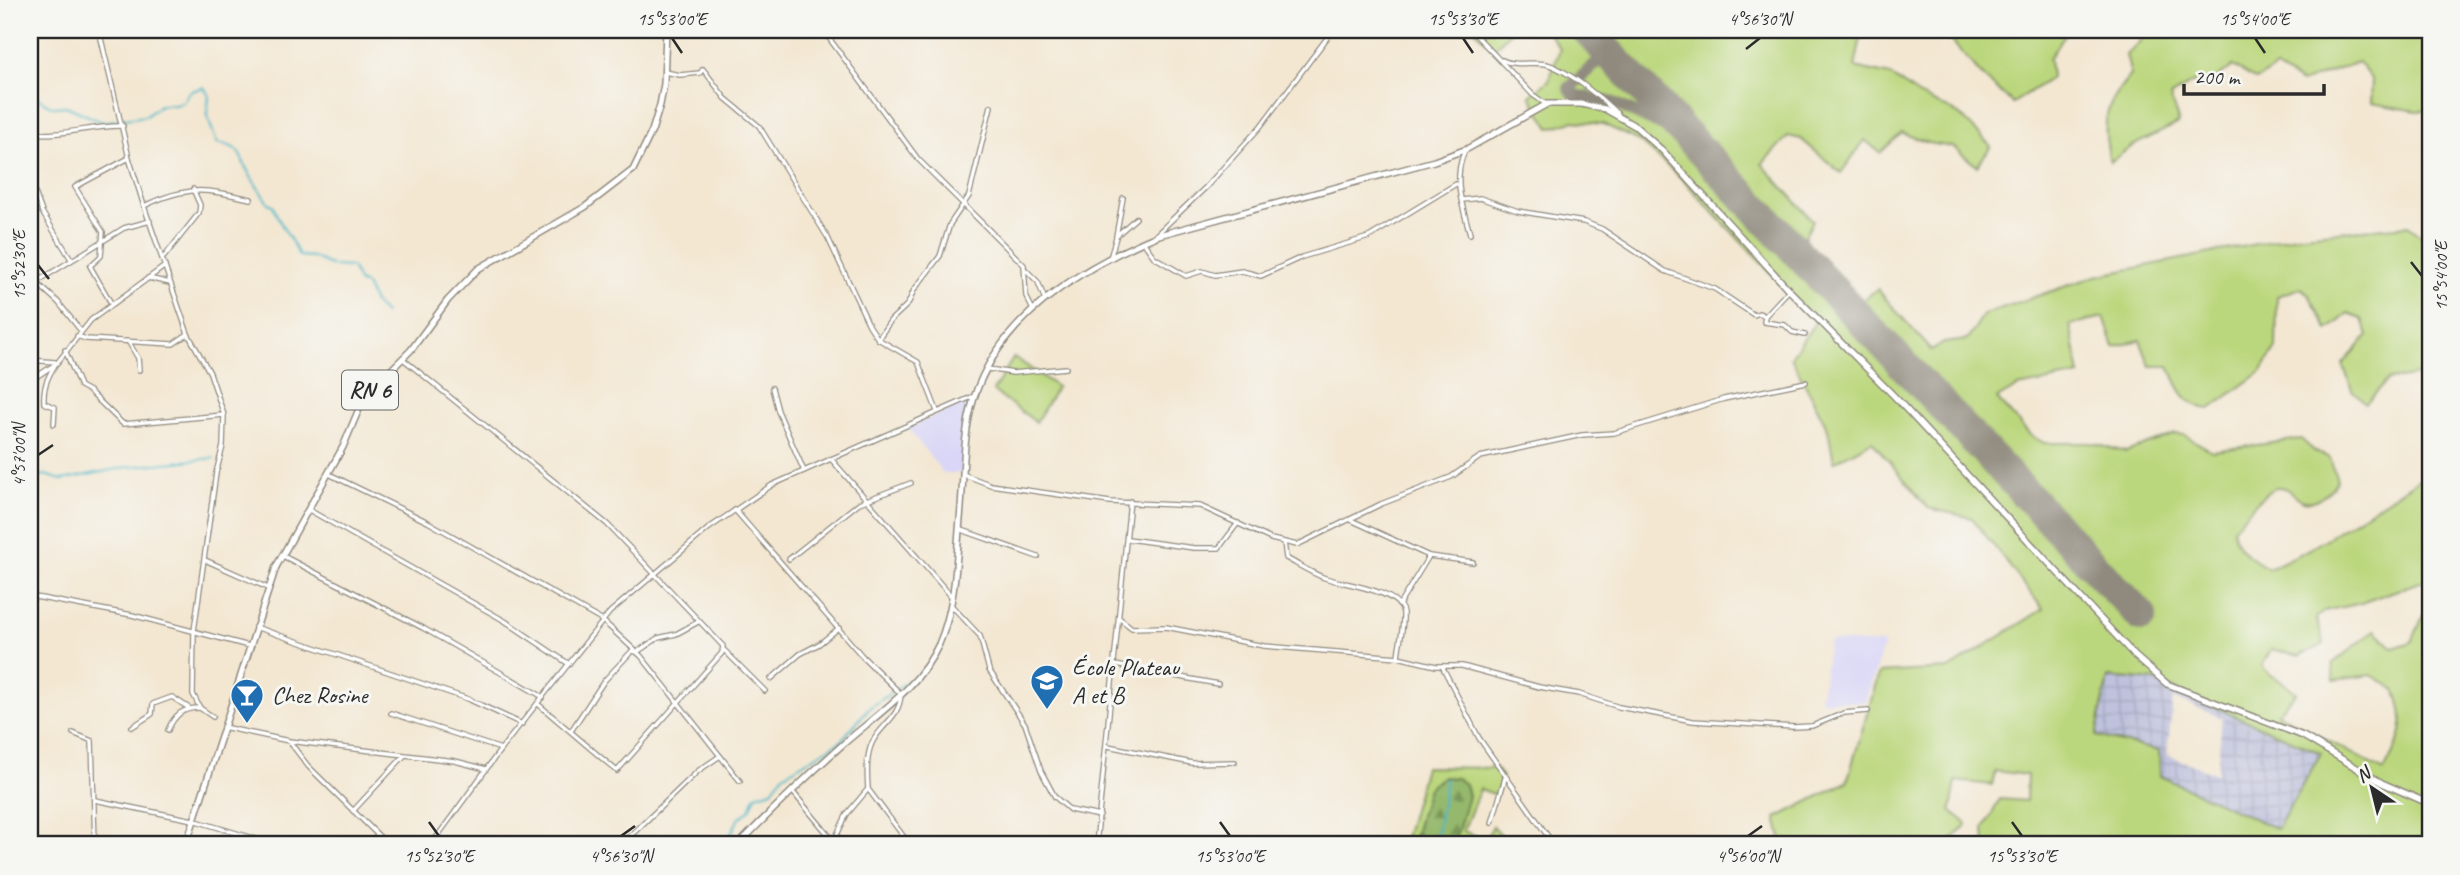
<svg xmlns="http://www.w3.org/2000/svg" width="2460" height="875" font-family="Caveat,sans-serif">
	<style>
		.built { fill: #d9d6f7 }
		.industrial { fill: url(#industrial-grid); fill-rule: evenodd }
		.grass { fill: #bbd77d; stroke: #738154; stroke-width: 2; fill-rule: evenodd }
		.forest { fill: url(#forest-firs); stroke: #60724c; stroke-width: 2 }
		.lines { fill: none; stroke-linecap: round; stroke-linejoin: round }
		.stream { stroke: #4cb7c9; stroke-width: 2 }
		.taxiway { stroke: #8f897e; stroke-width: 12 }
		.runway { stroke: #8f897e; stroke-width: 32 }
		.minor-casing { stroke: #8f897e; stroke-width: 6 }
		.secondary-casing { stroke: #8f897e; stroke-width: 8 }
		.primary-casing { stroke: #8f897e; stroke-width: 8 }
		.minor { stroke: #fff; stroke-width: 3.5 }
		.secondary { stroke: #fff; stroke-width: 5 }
		.primary { stroke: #fff; stroke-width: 5 }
		.ticks { fill: none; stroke: #2b2b2b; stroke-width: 2.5 }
		.labels { text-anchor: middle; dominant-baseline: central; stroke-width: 6; stroke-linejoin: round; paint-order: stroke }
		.shield { fill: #f6f6f2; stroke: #686867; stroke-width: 2 }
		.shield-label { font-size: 23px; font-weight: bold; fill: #2b2b2b }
		.poi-label { font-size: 24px; fill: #2b2b2b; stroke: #f6f6f2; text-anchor: start }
		.neatline { fill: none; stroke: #2b2b2b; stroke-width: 2.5 }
		.ticks-label { font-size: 18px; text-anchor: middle; fill: #2b2b2b }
	</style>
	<defs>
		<pattern id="industrial-grid" width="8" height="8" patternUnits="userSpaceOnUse" patternTransform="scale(1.75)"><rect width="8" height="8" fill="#c0c2dd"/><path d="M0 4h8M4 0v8" fill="none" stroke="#a5a7be"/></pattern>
		<pattern id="forest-firs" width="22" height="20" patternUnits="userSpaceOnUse" patternTransform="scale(1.75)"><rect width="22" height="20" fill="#94b86c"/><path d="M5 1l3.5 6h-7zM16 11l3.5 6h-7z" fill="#799659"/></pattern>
	</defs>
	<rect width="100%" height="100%" fill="#f6f6f2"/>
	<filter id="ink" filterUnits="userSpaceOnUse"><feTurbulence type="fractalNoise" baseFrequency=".0143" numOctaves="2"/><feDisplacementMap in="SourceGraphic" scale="14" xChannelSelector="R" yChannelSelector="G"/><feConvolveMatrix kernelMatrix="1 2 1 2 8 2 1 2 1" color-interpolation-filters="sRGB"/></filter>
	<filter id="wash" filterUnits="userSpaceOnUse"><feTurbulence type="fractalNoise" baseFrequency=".00686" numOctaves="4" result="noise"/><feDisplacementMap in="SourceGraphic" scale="28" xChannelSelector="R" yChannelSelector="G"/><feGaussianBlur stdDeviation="1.57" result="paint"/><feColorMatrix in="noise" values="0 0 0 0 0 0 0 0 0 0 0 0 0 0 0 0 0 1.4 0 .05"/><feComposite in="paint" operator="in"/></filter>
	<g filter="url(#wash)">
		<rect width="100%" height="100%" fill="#f3e7d2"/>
		<!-- built -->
		<g class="built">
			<polygon points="970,400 962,473 943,473 908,428"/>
			<polygon points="1829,641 1884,644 1865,702 1820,700"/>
		</g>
		<!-- industrial -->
		<path class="industrial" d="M2108,677l47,4 166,72 -44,76 -118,-53 -64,-40zM2173,698l49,20 -5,56 -50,-19z"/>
		<!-- grass -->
		<g class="grass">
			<polygon points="1475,30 1512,30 1493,49"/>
			<path d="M1546,30h325l-10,7 -6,30 35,8 28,20 41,19 32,32 -14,20 -24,-19 -25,-4 -26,-10 -22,20 -15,-13 -24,33 -40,-34 -13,-3 -26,28 51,57 -12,22 61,58 15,-12 54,61 13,-7 23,-3 17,-26 112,-38 205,-41 107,-9 14,10 8,19v118l-42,7 -22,23 -14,-13 -9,-26 25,-28 -6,-17 -14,-5 -20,16 -19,-35 -8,-7 -24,8 -1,52 -15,24 -51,37c-25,-2 -33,-23 -41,-43h-19l-10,-26 -26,7 -10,-30 -34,8 10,50 -62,12 -21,12 33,36 14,8h47l35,9 49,-18 9,1 28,16 89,-12 13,12 16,7 7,22c-5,11 -23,26 -36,20 -9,-4 -12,-14 -24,-13 -11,2 -37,33 -44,42 2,21 20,30 36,40l41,-20 120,-77v111l-2,-4 -67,24 -37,8 -8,7 8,26 -25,12 -28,-7 -9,17c9,13 24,15 34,27l-19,20 107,58c17,-33 25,-46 11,-82l-24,-14 -37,5 -2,-16 43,-34 18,18 19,-6 18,-42v245h-445l-1,-17 16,-29 26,2 1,-26 -32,-4 -3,14 -36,-4 -5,29 16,14 -19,21h-165l-7,-27 71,-36 32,-109 70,-4 94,-60 -71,-91 -44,-10 -56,-67 -38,21 -6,-33 -37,-72 25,-36 -135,-143 -42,-37 -36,-17 -30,-3 -23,7 -20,-32 19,-16 11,-31zM2108,677l47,4 166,72 -44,76 -117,-53 -1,-25 -63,-15z"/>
			<polygon points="1942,30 2068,30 2049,58 2051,78 2013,103 1984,78"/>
			<path d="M2136,30h294v80l-13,1 -46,-8 1,-23 -14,-18 -57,21 -25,-15 -20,12 -23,-14 -28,22 -12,-6 -23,15 9,26 -45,22 -24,17c-8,-42 -7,-54 21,-87l-5,-20 16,-16z"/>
			<polygon points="1014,357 1057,387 1036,422 993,391"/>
			<polygon points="1425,767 1495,768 1502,777 1496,795 1480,789 1463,831 1485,840 1493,826 1511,845 1454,845 1468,796 1465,784 1456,778 1442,777 1428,788 1412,845 1403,845"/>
		</g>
		<!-- forest -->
		<polygon class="forest" points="1442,777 1456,778 1465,784 1468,796 1454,845 1412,845 1428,788"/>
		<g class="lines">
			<!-- stream -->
			<g class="stream">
				<path d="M30,94l23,13 13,-1 36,16 44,-6 14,-11h16l8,-4 5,-9 15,-5 5,9 -2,20 10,27c27,4 21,13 33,32 5,9 12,18 18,28l5,2c5,19 18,32 26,51l14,1 19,9 20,1 6,15 8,3 8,18 11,11"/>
				<polyline points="30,479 45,475 62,480 127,467 214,458"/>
				<polyline points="725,845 738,820 750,809 756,795 772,790 783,775 841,741 868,709 909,680"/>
				<polyline points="1435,845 1446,779"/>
			</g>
			<!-- taxiway -->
			<polyline class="taxiway" points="1608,52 1569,88 1575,95 1614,103 1690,139"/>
			<!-- runway -->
			<polyline class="runway" points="1587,30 2141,616"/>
		</g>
	</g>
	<g filter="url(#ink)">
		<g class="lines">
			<defs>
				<g id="minor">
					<polyline points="99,30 129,158 144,206 188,334 210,373 224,415 223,446 216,473 194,631 193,694 200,708 213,717"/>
					<polyline points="823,30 918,159 1024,265 1026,296 1033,310"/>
					<polyline points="1471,30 1533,95 1546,104"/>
					<path d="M1502,60c14,7 29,1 44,4 21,5 56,35 72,50"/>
					<polyline points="665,72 680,75 700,73 703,69 725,98 759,126 828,238 869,325 878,339 918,362 937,411"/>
					<path d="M30,133c32,4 62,-8 93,-7"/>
					<path d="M1465,150c-13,29 -3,54 5,84"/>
					<polyline points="30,179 42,212 71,259"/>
					<polyline points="1123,198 1116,236 1136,218"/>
					<polyline points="1462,200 1480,198 1518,211 1584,222 1602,229 1665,271 1715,289 1754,315 1759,313 1765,316 1764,322 1785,325 1792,332 1805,335"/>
					<path d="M144,206c43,-21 62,-17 107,-7"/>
					<polyline points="1156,235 1206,187 1260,127 1333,30"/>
					<polyline points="1144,243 1154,257 1186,276 1202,271 1215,275 1242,271 1261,276 1302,257 1369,237 1456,184"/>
					<polyline points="1111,255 1116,237"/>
					<polyline points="164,257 199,213 200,205 193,189"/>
					<polyline points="1026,270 1038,282 1045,300"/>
					<polyline points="148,278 170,283"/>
					<polyline points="36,282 58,302 81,331"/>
					<polyline points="30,286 124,228 150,221"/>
					<polyline points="111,303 90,266 101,256 103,232 75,187 129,158"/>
					<polyline points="1765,316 1789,290"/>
					<polyline points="77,336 86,339 173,344 188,334"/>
					<polyline points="878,339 891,320 908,304 914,290 940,256 950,224 969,196 991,106"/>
					<polyline points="128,341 138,358 139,370"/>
					<polyline points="65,350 80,386 89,391 123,424 224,415"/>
					<polyline points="403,359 607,524 723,646 722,653 617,771 538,704"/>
					<polyline points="30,360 55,362"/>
					<polyline points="988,369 1013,373 1066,368"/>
					<polyline points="30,381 57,363 91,320 165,266"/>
					<polyline points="772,388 778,411 804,471"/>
					<path d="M54,424l1,-17 -11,-4c-1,-15 3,-25 11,-38"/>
					<polyline points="831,459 952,597"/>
					<polyline points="329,474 428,522 603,621 641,656 740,781"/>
					<polyline points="965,475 991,485 1110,502 1200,506 1271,539 1297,545 1381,504 1451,477 1480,457 1582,435 1614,433 1724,399 1806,382"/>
					<polyline points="309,510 505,621 569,664"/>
					<path d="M735,510l128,147 38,37c-1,24 -20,30 -29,49 -6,13 -5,31 -4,46l-21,25 -15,31"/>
					<polyline points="1351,520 1429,556 1473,562"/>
					<polyline points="959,529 1038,557"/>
					<polyline points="1128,539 1194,548 1219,548 1238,523"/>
					<path d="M1284,542l2,16c13,7 25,15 39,20 17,6 75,12 78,35 1,14 -4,31 -5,44"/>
					<polyline points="283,556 423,628 543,697"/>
					<polyline points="789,559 859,503 911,483"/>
					<polyline points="205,560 268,588"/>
					<polyline points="30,596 132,615 249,646"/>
					<polyline points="951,605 980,636 989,670 1025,724 1041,771 1055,797 1070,810 1100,816"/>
					<polyline points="1399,605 1429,556"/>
					<polyline points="1119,618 1132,628 1166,627 1264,646 1398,657 1436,666 1462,666 1539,687 1579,694 1619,707 1693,721 1794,727 1812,726 1844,713 1868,711"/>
					<polyline points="255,627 468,699 522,724"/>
					<polyline points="724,650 765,691"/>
					<polyline points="1115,665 1218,684"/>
					<polyline points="1442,666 1479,738 1554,845"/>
					<polyline points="771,679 800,654 819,644 839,628"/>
					<polyline points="391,713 501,749"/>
					<polyline points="132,727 152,714 153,704 172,697 189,708"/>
					<polyline points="223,727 289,741 455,761 486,769"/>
					<path d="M168,730c7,-16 15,-22 32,-22"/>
					<polyline points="571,731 604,681 632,651 637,652 658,638 676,634 698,622"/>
					<polyline points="73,733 92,741 95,845"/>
					<polyline points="289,741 308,766 388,845"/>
					<polyline points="1108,746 1192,763 1235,762"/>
					<polyline points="868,789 910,845"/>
					<polyline points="792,791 837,845"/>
					<polyline points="95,800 193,820 276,845"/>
					<polyline points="353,811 404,756"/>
					<polyline points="1492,823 1505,778"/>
					<polyline points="622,844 698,771 720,756"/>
					<polyline points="431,845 501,749 610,612 709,528 772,485 974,396"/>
					<polyline points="1096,845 1130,501"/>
				</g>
				<path id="secondary" d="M738,845c33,-34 67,-67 103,-99 35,-31 78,-58 98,-102 17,-40 17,-83 21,-125 4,-39 2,-84 14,-121 26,-82 110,-132 185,-163l275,-74 33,-12 80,-45h34l24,5 30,17 28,25 126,139 105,106 241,260 32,28 136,52 79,47 48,21"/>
				<polyline id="primary" points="186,845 276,567 343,447 364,397 411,350 448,300 478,269 585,207 633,170 652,131 660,105 664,84 666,30"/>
			</defs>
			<!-- minor casing -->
			<use href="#minor" class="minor-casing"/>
			<!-- secondary casing -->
			<use href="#secondary" class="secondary-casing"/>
			<!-- primary casing -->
			<use href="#primary" class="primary-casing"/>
			<!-- minor -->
			<use href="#minor" class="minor"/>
			<!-- secondary -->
			<use href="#secondary" class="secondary"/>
			<!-- primary -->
			<use href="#primary" class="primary"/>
		</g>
	</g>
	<!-- ticks -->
	<path class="ticks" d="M672,38l10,15M1463,38l10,15M2255,38l10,15M1746,49l14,-11M2411,262l11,14M38,265l11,14M38,455l15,-10M429,822l10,14M1220,822l10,14M2012,822l10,14M621,836l14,-10M1748,836l14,-10"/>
	<!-- icons -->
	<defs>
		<symbol id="school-pin" viewBox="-11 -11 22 30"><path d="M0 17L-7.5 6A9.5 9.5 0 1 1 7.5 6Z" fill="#1f6fb2" stroke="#f6f6f2"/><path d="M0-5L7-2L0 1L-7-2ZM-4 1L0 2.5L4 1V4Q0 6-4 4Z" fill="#fff"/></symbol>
		<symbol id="bar-pin" viewBox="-11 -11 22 30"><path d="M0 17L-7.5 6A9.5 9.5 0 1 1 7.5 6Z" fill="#1f6fb2" stroke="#f6f6f2"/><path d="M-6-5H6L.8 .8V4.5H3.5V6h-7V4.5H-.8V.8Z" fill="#fff"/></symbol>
	</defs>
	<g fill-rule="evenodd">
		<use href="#school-pin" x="1028" y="662" width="38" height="52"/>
		<use href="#bar-pin" x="228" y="676" width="38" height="52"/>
	</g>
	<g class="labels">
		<!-- shield labels -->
		<rect class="shield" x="342" y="370.5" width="56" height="39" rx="5"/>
		<g class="shield-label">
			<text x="370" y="390">RN 6</text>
		</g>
		<!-- poi labels -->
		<g class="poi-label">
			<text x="1072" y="667">École Plateau<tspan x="1072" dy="28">A et B</tspan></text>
			<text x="272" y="695">Chez Rosine</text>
		</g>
	</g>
	<!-- margin -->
	<rect width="2460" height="875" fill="none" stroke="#f6f6f2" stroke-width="77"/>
	<!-- north arrow -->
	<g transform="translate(2372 788) rotate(325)" stroke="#f6f6f2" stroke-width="5" paint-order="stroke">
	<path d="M0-5L12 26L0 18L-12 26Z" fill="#2b2b2b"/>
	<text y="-10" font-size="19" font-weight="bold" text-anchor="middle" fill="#2b2b2b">N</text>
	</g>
	<!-- scale -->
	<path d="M2184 84v10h140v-10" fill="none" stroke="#2b2b2b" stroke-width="3.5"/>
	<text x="2194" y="84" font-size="21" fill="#2b2b2b" stroke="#f6f6f2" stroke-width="5" paint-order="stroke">200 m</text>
	<rect x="38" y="38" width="2384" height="798" class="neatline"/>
	<g class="ticks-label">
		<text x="672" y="25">15°53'00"E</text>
		<text x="1463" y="25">15°53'30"E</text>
		<text x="1760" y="25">4°56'30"N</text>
		<text x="2255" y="25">15°54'00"E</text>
		<text transform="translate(19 265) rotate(-90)" y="6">15°52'30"E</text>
		<text transform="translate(2441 276) rotate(-90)" y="6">15°54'00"E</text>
		<text transform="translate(19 455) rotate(-90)" y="6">4°57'00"N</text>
		<text x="439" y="862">15°52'30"E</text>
		<text x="621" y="862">4°56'30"N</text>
		<text x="1230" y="862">15°53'00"E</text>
		<text x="1748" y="862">4°56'00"N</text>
		<text x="2022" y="862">15°53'30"E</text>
	</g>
</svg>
